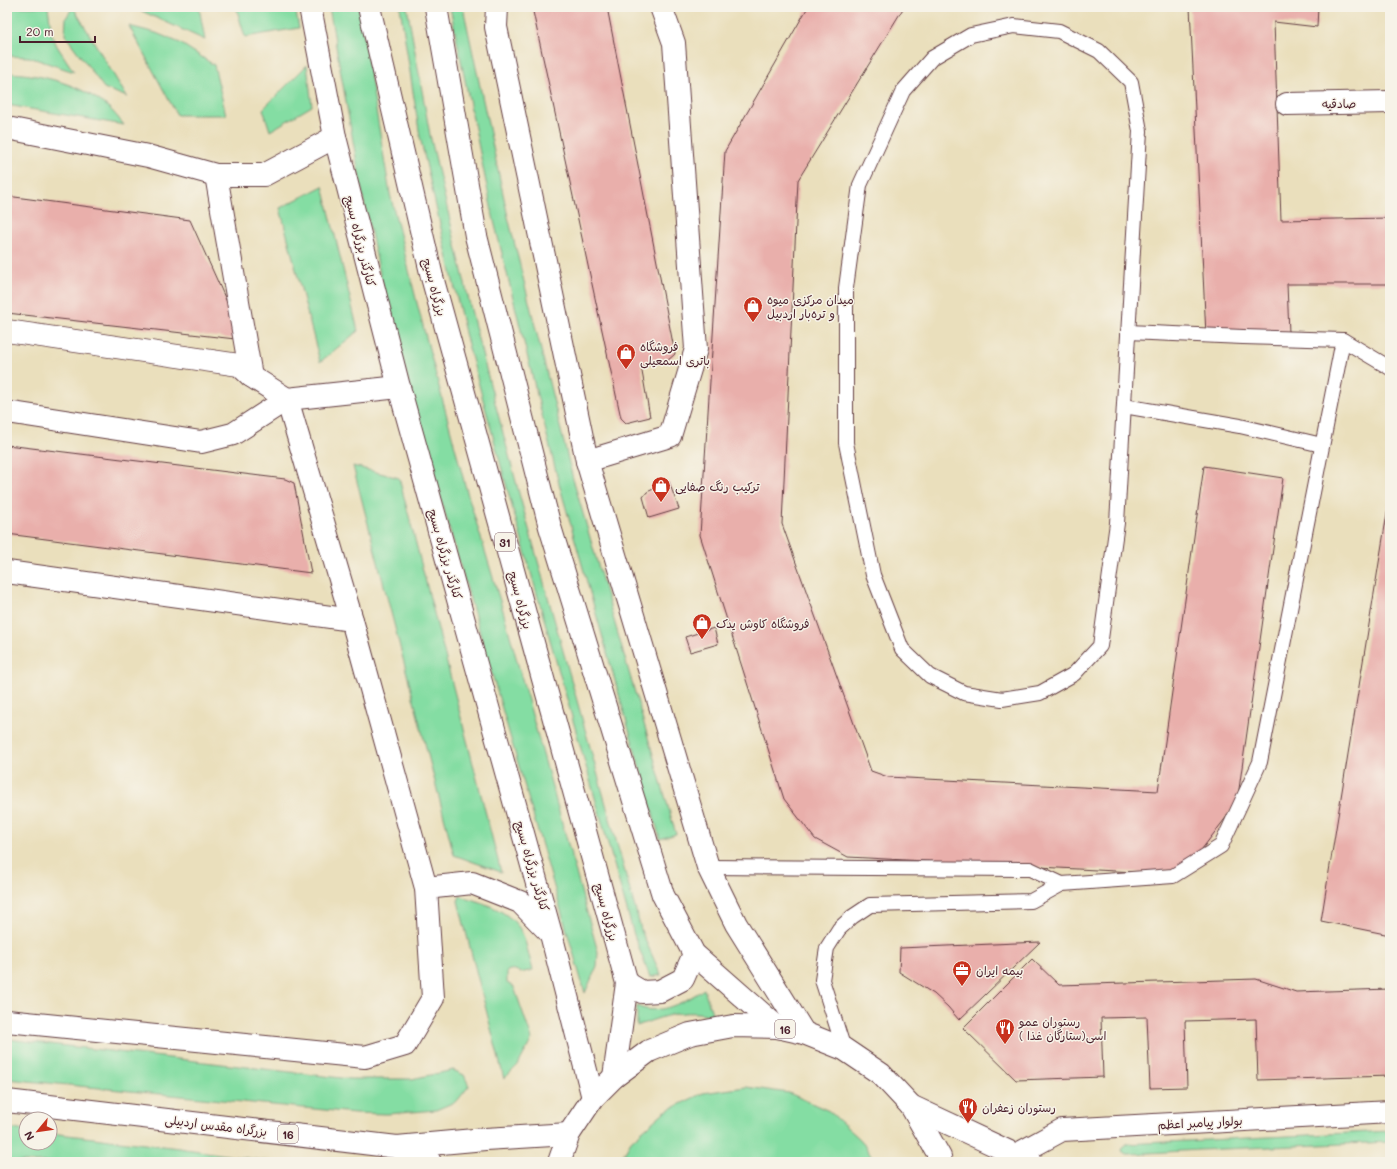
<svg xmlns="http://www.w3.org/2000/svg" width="1397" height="1169" font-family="Mali,'Playpen Sans Arabic',sans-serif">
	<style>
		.green { fill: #84dda3; stroke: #677e67 }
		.building { fill: #e9afab }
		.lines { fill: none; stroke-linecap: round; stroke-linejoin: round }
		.service-casing { stroke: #623c41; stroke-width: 16 }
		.minor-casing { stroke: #623c41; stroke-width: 24 }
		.secondary-casing { stroke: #623c41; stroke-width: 24 }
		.primary-casing { stroke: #623c41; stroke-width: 24 }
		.trunk-casing { stroke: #623c41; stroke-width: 24 }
		.service { stroke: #fff; stroke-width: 14 }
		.minor { stroke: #fff; stroke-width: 22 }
		.secondary { stroke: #fff; stroke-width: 22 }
		.primary { stroke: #fff; stroke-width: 22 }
		.trunk { stroke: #fff; stroke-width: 22 }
		.labels { text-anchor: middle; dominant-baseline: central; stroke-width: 3; stroke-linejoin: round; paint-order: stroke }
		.shield { fill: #f7f3e8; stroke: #7e5f64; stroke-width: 1 }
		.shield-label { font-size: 11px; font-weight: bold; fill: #4a1f2b }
		.street-label { font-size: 12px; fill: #4a1f2b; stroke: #f7f3e8 }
		.poi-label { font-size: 12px; fill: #4a1f2b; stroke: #f7f3e8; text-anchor: start }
	</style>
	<rect width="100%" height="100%" fill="#f7f3e8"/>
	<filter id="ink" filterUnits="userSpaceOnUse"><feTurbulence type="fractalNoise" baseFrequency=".025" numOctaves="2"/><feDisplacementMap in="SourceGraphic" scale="8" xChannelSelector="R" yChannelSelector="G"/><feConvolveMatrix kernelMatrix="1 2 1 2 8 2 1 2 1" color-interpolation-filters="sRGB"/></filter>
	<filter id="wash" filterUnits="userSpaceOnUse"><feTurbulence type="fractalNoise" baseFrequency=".012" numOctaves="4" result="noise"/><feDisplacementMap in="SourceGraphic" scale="16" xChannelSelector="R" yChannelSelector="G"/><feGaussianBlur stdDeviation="0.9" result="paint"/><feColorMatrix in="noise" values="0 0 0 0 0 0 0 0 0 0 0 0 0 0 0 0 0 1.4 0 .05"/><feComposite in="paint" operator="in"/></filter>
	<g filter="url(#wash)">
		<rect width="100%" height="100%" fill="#eadfbc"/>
		<!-- green -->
		<g class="green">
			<polygon points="7,7 48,7 52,35 57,46 74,72 29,57 7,56"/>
			<polygon points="73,7 127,97 104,88 65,35 66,18"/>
			<polygon points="133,7 199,7 205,40"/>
			<polygon points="236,7 295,7 299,28 245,37"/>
			<polygon points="329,7 359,7 390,194 417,303 465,485 504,614 598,952 597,966 585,993 431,465 388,310 363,197"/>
			<polygon points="400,7 407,7 430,135 477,335 520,497 642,933 661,975 650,977 634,935 510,499 466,337 420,137"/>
			<polygon points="450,7 463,7 508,217 573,479 676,834 660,839 558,480 494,221"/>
			<polygon points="129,26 156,33 180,43 214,65 226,115 177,115"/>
			<polygon points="307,65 312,106 270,131 263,109"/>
			<path d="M7,73c35,1 73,11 101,34 6,5 11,12 16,18l-117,-20z"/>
			<polygon points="323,186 358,331 320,362 280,208"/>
			<polygon points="353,466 399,478 501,872 454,855"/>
			<path d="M460,896c21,6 47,13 60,33 5,7 10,32 13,41l-13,3c-4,-4 -8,-4 -13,-2v12l7,4 18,52 -14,26 -14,14 -46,-178z"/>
			<path d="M704,989l9,27c-27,-8 -50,0 -76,10v-20c22,11 49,-5 67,-17z"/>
			<polygon points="7,1039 350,1079 412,1079 453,1070 464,1075 469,1086 457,1101 436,1110 387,1114 355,1113 7,1079"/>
			<polygon points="746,1087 789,1093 829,1111 861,1140 875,1162 619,1162 631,1141 664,1112 703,1093"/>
			<polygon points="7,1128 26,1131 26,1143 50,1143 50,1133 179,1148 274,1162 7,1162"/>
			<polygon points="1390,1131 1390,1142 1199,1150 1132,1154 1126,1154 1122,1151 1123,1148 1126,1144"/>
		</g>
		<g id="blocks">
			<!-- building -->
			<g class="building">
				<polygon points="532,7 607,7 675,354 667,361 641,366 650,417 626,423 621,418"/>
				<polygon points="808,7 904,7 798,180 782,524 871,771 888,777 1158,791 1204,466 1283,478 1237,803 1189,866 1154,873 848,857 815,839 784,799 700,535 725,151"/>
				<polygon points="1190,7 1318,7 1317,27 1274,22 1281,220 1390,218 1390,284 1287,284 1289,333 1206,335"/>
				<polygon points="7,196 190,220 244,340 7,313"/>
				<polygon points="7,445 285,479 294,483 311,573 7,534"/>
				<polygon points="669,482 679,509 649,518 643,497 647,492"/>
				<polygon points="1389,501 1390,501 1390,935 1321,921"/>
				<polygon points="714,628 718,644 690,652 685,637"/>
				<polygon points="1040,942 959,1020 948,1007 934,994 899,972 900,948"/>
				<polygon points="1032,959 1059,985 1256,979 1296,992 1390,989 1390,1076 1258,1080 1256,1019 1185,1021 1187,1087 1150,1088 1147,1017 1101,1018 1103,1077 1016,1080 963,1028"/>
			</g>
		</g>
	</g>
	<g filter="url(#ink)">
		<use href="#blocks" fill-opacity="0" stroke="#623c41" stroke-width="1"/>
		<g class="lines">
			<defs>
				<g id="service">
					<polygon points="1014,26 1059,31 1099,51 1131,82 1140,131 1117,523 1100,646 1074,674 1040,693 1002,699 964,693 930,676 902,649 873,575 846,443 846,288 860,185 903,91 932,58 971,35"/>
					<polyline points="1128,332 1243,337 1343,340 1390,368"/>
					<polyline points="1124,406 1240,426 1322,445"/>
					<polyline points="708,867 1030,869 1062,884"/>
					<polyline points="844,1049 822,980 827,948 839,929 852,917 870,905 1031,901 1062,884 1173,876 1221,846 1260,762 1343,340"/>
				</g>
				<g id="minor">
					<polyline points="1287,104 1390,102"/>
					<polyline points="7,128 148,156 216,175 264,175 335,137"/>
					<polyline points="216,175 251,376"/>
					<polyline points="7,331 239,365 251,376 287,399 352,620 426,888 433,998 405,1045 365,1057 7,1021"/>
					<polyline points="7,412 201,442 233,434 287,399 399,387"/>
					<polyline points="587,461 670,436 696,349 674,43 661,7"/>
					<polyline points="7,572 352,620"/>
					<polyline points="426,888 472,883 520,902 551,934"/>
				</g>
				<g id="secondary">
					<polyline points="310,7 335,137 399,387 551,934 593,1098"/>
					<polyline points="497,7 496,27 587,461 708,867 736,924 804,1033"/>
					<polyline points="1016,1155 1062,1130 1390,1112"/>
				</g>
				<polyline id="primary" points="911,1106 1031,1162"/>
				<g id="trunk">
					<polyline points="369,7 432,277 627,983 614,1077"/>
					<polyline points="436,7 476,236 550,527 663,895 694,954 777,1027"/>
					<polyline points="627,983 642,992 660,991 683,979 694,954"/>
					<polyline points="7,1101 397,1147 485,1139 569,1134"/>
					<polyline points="398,1147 430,1162"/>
					<polyline points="559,1162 569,1134 593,1098 614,1077 649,1051 690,1034 733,1026 777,1027 804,1033 844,1049 881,1074 911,1106 940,1157 941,1162"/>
				</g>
			</defs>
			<!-- service casing -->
			<use href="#service" class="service-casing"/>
			<!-- minor casing -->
			<use href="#minor" class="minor-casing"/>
			<!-- secondary casing -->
			<use href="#secondary" class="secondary-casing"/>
			<!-- primary casing -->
			<use href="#primary" class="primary-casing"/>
			<!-- trunk casing -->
			<use href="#trunk" class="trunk-casing"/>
			<!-- service -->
			<use href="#service" class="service"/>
			<!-- minor -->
			<use href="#minor" class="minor"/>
			<!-- secondary -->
			<use href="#secondary" class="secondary"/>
			<!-- primary -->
			<use href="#primary" class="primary"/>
			<!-- trunk -->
			<use href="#trunk" class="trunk"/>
		</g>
	</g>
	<!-- icons -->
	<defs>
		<symbol id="shop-pin" viewBox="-11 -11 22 30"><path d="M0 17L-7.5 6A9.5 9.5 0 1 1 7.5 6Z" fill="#c8321e" stroke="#f7f3e8"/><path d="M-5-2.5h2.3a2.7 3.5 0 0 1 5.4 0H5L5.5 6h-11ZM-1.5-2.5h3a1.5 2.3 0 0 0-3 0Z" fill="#fff"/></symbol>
		<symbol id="office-pin" viewBox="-11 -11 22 30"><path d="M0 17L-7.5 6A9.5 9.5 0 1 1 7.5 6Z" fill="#c8321e" stroke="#f7f3e8"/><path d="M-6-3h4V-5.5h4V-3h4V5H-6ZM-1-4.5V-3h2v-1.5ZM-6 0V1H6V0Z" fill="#fff"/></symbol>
		<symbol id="restaurant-pin" viewBox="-11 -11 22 30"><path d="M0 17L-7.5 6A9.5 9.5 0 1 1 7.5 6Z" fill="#c8321e" stroke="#f7f3e8"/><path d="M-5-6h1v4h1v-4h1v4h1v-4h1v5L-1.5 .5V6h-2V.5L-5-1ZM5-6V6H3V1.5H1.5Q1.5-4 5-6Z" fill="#fff"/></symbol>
	</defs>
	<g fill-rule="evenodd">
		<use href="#shop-pin" x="742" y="295" width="22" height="30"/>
		<use href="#shop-pin" x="615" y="342" width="22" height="30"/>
		<use href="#shop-pin" x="650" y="475" width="22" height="30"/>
		<use href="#shop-pin" x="691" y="612" width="22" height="30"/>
		<use href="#office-pin" x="951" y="959" width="22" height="30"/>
		<use href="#restaurant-pin" x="994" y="1017" width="22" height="30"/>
		<use href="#restaurant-pin" x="957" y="1096" width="22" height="30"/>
	</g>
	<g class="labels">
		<!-- shield labels -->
		<g class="shield">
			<rect x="495" y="533" width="20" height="18" rx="3"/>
			<rect x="775" y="1020" width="20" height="18" rx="3"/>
			<rect x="278" y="1125" width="20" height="18" rx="3"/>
		</g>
		<g class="shield-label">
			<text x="505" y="542">31</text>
			<text x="785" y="1029">16</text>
			<text x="288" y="1134">16</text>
		</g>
		<!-- street labels -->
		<g class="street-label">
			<text transform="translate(1339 103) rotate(-1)">صادقیه</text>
			<text transform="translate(361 241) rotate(76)">کنارگذر بزرگراه بسیج</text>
			<text transform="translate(435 287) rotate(75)">بزرگراه بسیج</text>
			<text transform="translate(446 554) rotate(74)">کنارگذر بزرگراه بسیج</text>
			<text transform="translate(521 600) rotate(75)">بزرگراه بسیج</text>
			<text transform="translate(533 866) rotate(74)">کنارگذر بزرگراه بسیج</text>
			<text transform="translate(607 912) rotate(75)">بزرگراه بسیج</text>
			<text transform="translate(1200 1122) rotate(-3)">بولوار پیامبر اعظم</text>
			<text transform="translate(216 1125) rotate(7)">بزرگراه مقدس اردبیلی</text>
		</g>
		<!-- poi labels -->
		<g class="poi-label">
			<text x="767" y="299">میدان مرکزی میوه<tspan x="767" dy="14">و تره‌بار اردبیل</tspan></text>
			<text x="640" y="346">فروشگاه<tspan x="640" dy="14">باتری اسمعیلی</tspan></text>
			<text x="675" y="486">ترکیب رنگ صفایی</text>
			<text x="716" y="623">فروشگاه کاوش یدک</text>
			<text x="976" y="970">بیمه ایران</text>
			<text x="1019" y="1021">رستوران عمو<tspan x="1019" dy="14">اسی(ستارگان غذا )</tspan></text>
			<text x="982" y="1107">رستوران زعفران</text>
		</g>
	</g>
	<!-- margin -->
	<rect width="1397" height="1169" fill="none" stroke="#f7f3e8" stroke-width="24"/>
	<!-- north arrow -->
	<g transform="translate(38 1131) rotate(241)"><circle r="19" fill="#f7f3e8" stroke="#b29e9c"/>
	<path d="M0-3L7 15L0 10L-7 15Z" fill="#c8321e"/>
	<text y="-6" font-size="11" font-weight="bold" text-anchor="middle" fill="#4a1f2b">N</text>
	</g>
	<!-- scale -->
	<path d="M20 36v6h75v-6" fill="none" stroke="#4a1f2b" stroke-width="2"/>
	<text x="26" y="36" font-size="12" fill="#4a1f2b" stroke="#f7f3e8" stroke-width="3" paint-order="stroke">20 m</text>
</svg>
